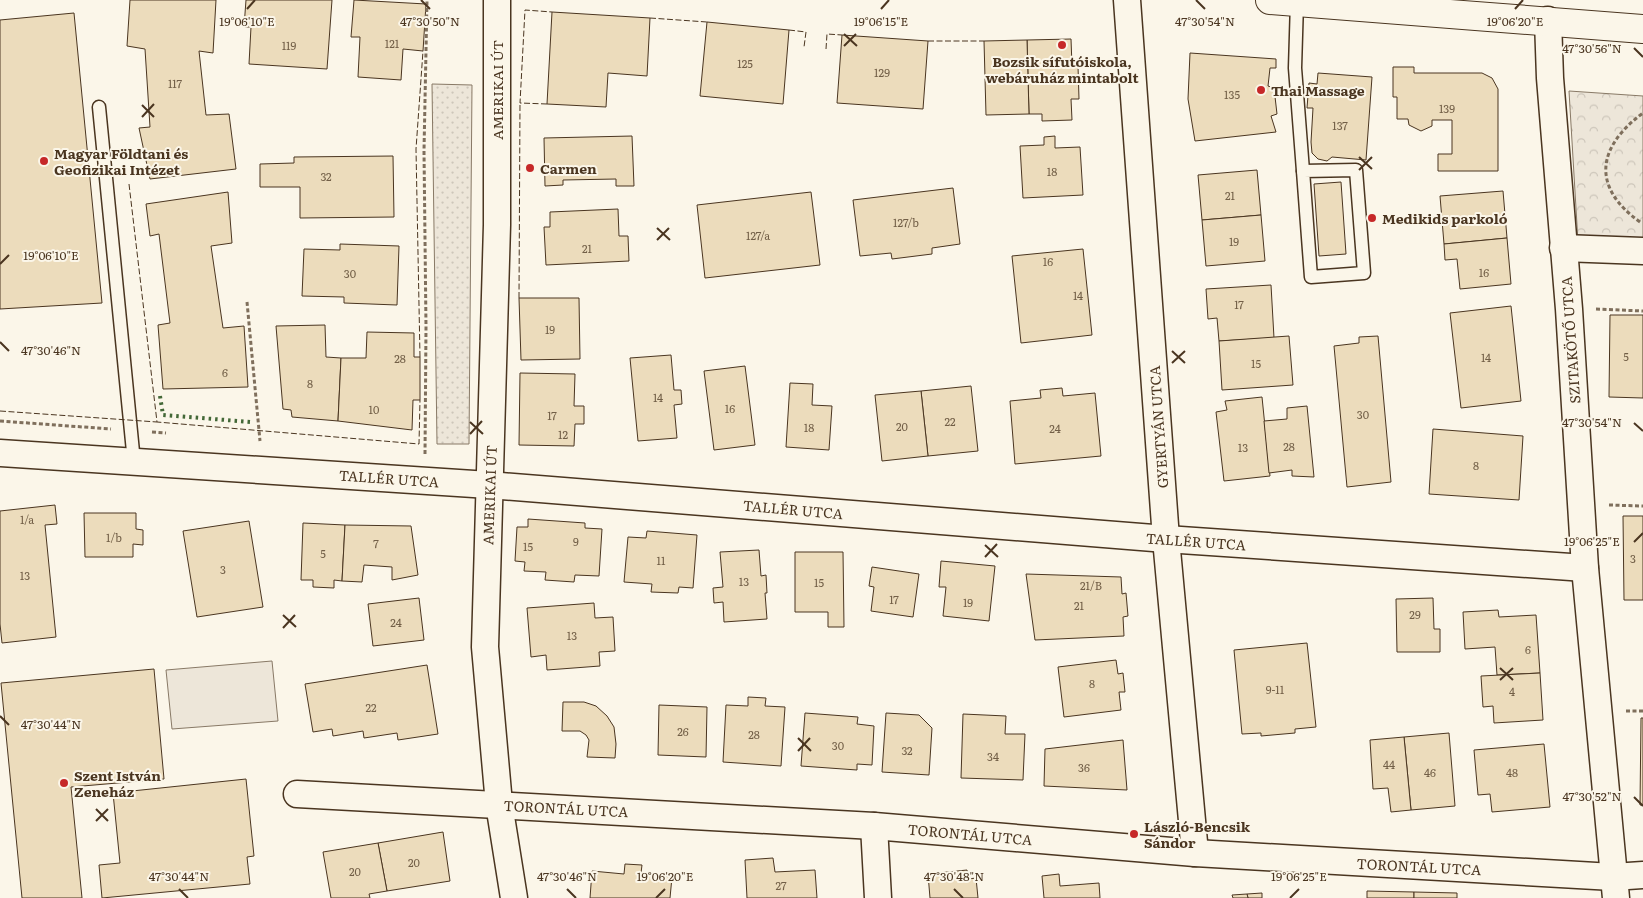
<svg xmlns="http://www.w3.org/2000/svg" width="1643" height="898" font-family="Literata,serif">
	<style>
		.grass { fill: url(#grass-dots); stroke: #887966 }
		.park { fill: url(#park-crowns); stroke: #887966 }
		.pitch { fill: #ede6d9; stroke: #887966 }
		.building { fill: #ecdcbc; stroke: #4a3520 }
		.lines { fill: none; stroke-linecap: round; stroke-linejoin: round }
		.lane-casing { stroke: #4a3520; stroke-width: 15 }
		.street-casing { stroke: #4a3520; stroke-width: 29 }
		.secondary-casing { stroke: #4a3520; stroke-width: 30 }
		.path { stroke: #7f6f5c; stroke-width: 3; stroke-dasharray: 4 2.5; stroke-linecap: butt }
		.lane { stroke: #fbf6e9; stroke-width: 12 }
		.street { stroke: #fbf6e9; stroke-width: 26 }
		.secondary { stroke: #fbf6e9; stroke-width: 28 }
		.hedge { stroke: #436837; stroke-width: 4; stroke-dasharray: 2.5 4; stroke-linecap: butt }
		.fence { stroke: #4a3520; stroke-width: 1; stroke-dasharray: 6 2.5; stroke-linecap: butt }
		.ticks { fill: none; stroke: #4a3520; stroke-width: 2 }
		.poi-dot { fill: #c62828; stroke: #fbf6e9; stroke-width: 2 }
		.labels { text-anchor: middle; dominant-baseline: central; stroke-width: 4; stroke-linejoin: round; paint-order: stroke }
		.number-label { font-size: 11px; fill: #725f47 }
		.poi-label { font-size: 14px; font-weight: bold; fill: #4a3520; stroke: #fbf6e9; text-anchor: start }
		.street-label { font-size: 14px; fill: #4a3520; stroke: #fbf6e9 }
		.ticks-label { font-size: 12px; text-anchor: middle; fill: #4a3520; stroke: #fbf6e9; stroke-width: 4; stroke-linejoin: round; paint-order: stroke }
	</style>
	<defs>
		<pattern id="grass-dots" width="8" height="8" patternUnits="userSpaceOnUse" patternTransform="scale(1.25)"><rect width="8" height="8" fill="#ede6d9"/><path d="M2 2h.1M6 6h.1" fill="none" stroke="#cdc6ba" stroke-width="1.8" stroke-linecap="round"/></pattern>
		<pattern id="park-crowns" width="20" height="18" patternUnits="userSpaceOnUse" patternTransform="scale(1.25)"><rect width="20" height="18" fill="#ede6d9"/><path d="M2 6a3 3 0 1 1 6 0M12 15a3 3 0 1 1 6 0" fill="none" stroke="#cdc6ba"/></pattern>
	</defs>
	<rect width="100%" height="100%" fill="#fbf6e9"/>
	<!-- grass -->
	<polygon class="grass" points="432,84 472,85 469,444 437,444"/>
	<!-- park -->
	<polygon class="park" points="1569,91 1643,96 1643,244 1578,242"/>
	<!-- pitch -->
	<polygon class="pitch" points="272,661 278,721 172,729 166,670"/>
	<!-- building -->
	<g class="building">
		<polygon points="130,0 216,0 213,53 199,51 206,115 229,114 236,169 150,179 139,128 150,127 145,49 127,46"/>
		<polygon points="246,0 332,0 327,69 249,64 251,27 244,27"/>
		<polygon points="354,0 426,4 423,51 403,49 401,80 358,77 360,37 351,37"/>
		<polygon points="552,12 650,18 647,76 608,73 606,107 547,104"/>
		<polygon points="74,13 102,303 0,309 0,20"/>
		<polygon points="707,22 789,30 783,104 700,96"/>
		<polygon points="842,35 928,41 923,109 837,103"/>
		<polygon points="1071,39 1072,66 1078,66 1079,99 1071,99 1072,120 1042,121 1042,114 1029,114 1027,40"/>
		<polygon points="1027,40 1029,114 986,115 984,41"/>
		<polygon points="1190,53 1276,59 1276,68 1270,68 1268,86 1274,88 1277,114 1271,116 1276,132 1195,141 1188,99"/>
		<polygon points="1393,67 1414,67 1414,73 1482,73 1492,78 1498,89 1498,171 1438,171 1438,154 1452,154 1452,120 1432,120 1432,126 1421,131 1409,125 1408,119 1397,119 1397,97 1393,97"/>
		<polygon points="1318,73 1372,77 1366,160 1332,157 1327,161 1318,159 1312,153 1311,142 1313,108 1307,108 1309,83 1317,84"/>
		<polygon points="632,136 634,186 616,186 616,179 563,180 563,185 545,186 544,138"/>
		<polygon points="1055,136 1055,148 1080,147 1083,195 1023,198 1020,146 1044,145 1044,137"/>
		<polygon points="393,156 394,217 300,218 300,187 260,187 260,164 294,163 294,157"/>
		<polygon points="1257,170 1261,215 1202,220 1198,175"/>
		<polygon points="1341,182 1346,254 1319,256 1314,184"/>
		<polygon points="953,188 960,244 932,248 932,254 892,259 891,253 860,256 853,200"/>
		<polygon points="1503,191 1507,238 1444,244 1440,196"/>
		<polygon points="228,192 232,243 211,246 223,328 244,326 248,387 163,389 158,325 170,323 159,234 150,236 146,204"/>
		<polygon points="811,192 820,265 705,278 697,205"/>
		<polygon points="618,209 619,236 628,236 629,261 546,265 544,227 550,227 550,212"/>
		<polygon points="1261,215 1265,261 1206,266 1202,220"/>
		<polygon points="1507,238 1511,284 1460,289 1457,259 1445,260 1444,244"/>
		<polygon points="340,244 399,246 397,305 344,303 344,297 302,296 304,249 340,250"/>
		<polygon points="1083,249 1092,335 1021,343 1012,256"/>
		<polygon points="1271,285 1274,338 1219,341 1217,318 1208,319 1206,289"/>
		<polygon points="519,298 579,298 580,359 521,360"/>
		<polygon points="1511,306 1521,401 1461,408 1450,313"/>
		<polygon points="1610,315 1643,315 1643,398 1609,397"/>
		<polygon points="325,325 326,357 341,358 338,421 292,417 291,410 283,409 276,326"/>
		<polygon points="367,332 414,333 414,357 420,357 420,400 413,400 412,430 338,421 341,358 366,358"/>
		<polygon points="1289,336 1293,385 1222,390 1219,341"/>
		<polygon points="1378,336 1391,482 1347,487 1334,346 1359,343 1359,337"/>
		<polygon points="671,355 674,390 681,390 682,404 674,405 677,438 638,441 630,358"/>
		<polygon points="745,366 755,445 714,450 704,371"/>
		<polygon points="520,373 575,374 574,406 584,406 584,424 575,424 574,446 519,445"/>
		<polygon points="790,383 813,384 812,405 832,406 829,450 786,447"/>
		<polygon points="971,386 978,451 928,456 921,391"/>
		<polygon points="1062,388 1063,396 1095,393 1101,456 1015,464 1010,401 1041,398 1040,390"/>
		<polygon points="921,391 928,456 882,461 875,395"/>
		<polygon points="1262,397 1270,476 1224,481 1216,412 1227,410 1225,401"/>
		<polygon points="1307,406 1314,477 1292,476 1292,470 1269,473 1264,421 1287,419 1287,408"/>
		<polygon points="1433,429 1523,436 1519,500 1429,494"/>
		<polygon points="55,505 57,524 45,525 56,637 2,643 0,624 0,511"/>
		<polygon points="84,513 136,513 136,529 143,530 143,545 133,544 133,557 85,557"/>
		<polygon points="1623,516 1643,516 1643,600 1624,600"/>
		<polygon points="528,519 585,523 585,528 602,529 599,576 575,575 574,582 545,580 546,572 524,571 525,562 515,561 517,527 528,527"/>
		<polygon points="249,521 263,607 197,617 183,531"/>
		<polygon points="303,523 345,525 342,581 334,580 334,588 313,587 313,580 301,580"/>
		<polygon points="345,525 411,526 418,575 392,580 392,567 364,565 362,582 342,581"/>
		<polygon points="647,531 697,535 693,588 679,587 678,593 651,592 652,584 624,582 628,537 646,538"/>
		<polygon points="759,550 761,576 766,575 767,593 765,593 767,619 724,622 723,602 714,603 713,588 723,587 720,552"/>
		<polygon points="795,552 843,552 844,627 828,627 828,612 795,612"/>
		<polygon points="941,561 995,566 989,621 943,616 946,587 939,587"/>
		<polygon points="872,567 919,574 913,617 871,611 874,587 869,586"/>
		<polygon points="1026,574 1121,577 1122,594 1126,593 1128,616 1123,617 1124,636 1035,640"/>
		<polygon points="419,598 424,640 373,646 368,604"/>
		<polygon points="1433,598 1434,629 1440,629 1440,652 1397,652 1396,599"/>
		<polygon points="594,603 595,618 613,617 615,651 599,652 600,666 547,670 546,655 531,657 527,608"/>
		<polygon points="1498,610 1499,617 1536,615 1540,673 1497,675 1495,647 1465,649 1463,612"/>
		<polygon points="1307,643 1316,727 1295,729 1295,733 1261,736 1261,733 1242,734 1234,650"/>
		<polygon points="1116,660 1118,674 1123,673 1125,692 1119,692 1121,710 1064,717 1058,667"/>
		<polygon points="427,665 438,734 398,740 397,733 364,738 363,731 333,736 332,729 313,732 305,684"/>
		<polygon points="154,669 164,779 71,787 82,898 22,898 1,683"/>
		<polygon points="1540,673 1543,720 1494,723 1493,706 1483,707 1481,676"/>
		<polygon points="748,697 766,698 765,706 785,707 781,766 723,762 726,705 748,706"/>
		<polygon points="563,702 584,702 596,706 607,716 614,727 616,744 615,758 587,757 589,740 586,735 580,731 562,731"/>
		<polygon points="659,705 707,707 706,757 658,755"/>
		<polygon points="805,713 858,717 857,724 874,726 872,765 857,764 857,770 801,766"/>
		<polygon points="886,713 919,715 932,728 929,775 882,772"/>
		<polygon points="963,714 1006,716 1005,734 1025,734 1023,780 961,778"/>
		<polygon points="1641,718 1643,718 1643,805 1640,805"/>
		<polygon points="1449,733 1455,806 1411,810 1404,737"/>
		<polygon points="1404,737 1411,810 1391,812 1388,788 1373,789 1370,740"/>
		<polygon points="1123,740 1127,790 1044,786 1045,749"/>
		<polygon points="1544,744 1550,807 1492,812 1490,794 1478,795 1474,750"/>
		<polygon points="246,779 254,856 247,857 250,884 102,898 99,865 120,863 113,793"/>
		<polygon points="443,832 450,881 387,891 378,843"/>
		<polygon points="378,843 387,891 369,894 370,898 331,898 323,852"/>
		<polygon points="773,858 775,872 815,870 817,898 747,898 745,860"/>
		<polygon points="625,864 642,865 641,873 672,877 670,898 590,898 592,871 624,874"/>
		<polygon points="967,870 968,879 976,878 978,898 930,898 928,874"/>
		<polygon points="1059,874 1060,886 1099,883 1100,898 1044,898 1042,876"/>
		<polygon points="1367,891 1414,892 1414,898 1367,898"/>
		<polygon points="1414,892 1457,893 1457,898 1414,898"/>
		<polygon points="1262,893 1262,898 1248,898 1247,894"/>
		<polygon points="1247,894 1248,898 1233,898 1232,895"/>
	</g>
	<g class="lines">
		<defs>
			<g id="lane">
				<polyline points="1297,2 1295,68 1303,171"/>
				<polyline points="99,107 134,462"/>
				<polygon points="1356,170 1364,273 1311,277 1303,171"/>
			</g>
			<g id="street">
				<polyline points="497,0 497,225 485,647 499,804 514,898"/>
				<polyline points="1127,0 1166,539 1195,853"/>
				<polyline points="1548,20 1550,78 1569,309 1585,568 1616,898"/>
				<polyline points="1563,248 1643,251"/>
				<polyline points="0,453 489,485 1166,539 1585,568"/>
				<polyline points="297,794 874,826 1195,853 1613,877 1643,875"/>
				<polyline points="874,826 878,898"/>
			</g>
			<polyline id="secondary" points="1270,0 1643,29"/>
		</defs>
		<!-- lane casing -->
		<use href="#lane" class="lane-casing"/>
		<!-- street casing -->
		<use href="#street" class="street-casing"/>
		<!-- secondary casing -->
		<use href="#secondary" class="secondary-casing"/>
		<!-- path -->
		<g class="path">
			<path d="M1640,222c-49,-35 -43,-75 3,-109"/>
			<polyline points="247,302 260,441"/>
			<polyline points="1596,309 1643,311"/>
			<polyline points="0,421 111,429"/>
			<polyline points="152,432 166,433"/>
			<polyline points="425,454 426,327 424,151 427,0"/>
			<polyline points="1609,505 1643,506"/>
			<polyline points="1626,711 1643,711"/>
		</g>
		<!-- lane -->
		<use href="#lane" class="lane"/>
		<!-- street -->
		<use href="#street" class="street"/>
		<!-- secondary -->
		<use href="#secondary" class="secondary"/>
		<!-- hedge -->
		<polyline class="hedge" points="160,396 163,415 251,422"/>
		<!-- fence -->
		<g class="fence">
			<polyline points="650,18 707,22"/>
			<polyline points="789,30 806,32 804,47"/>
			<polyline points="928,41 984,41"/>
			<polyline points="826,49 827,34 842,35"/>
			<polyline points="547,104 520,103 525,10 552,12"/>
			<polyline points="129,184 157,422 419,444 420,400"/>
			<polyline points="519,298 520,103"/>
			<polyline points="420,357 416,149 423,51"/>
			<polyline points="0,411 157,422"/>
		</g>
	</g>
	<!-- ticks -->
	<path class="ticks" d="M421,0l9,9M1196,0l9,9M247,9l8,-9M881,9l8,-9M1515,9l8,-9M844,34l13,12M844,46l12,-12M1634,48l9,9M142,105l12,12M142,117l12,-13M1359,157l13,12M1359,170l13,-13M657,228l13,12M657,240l12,-12M0,264l9,-9M0,342l9,9M1172,351l13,12M1172,363l13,-12M470,422l13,12M1634,423l9,8M470,434l12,-13M1634,542l9,-9M985,545l13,12M985,557l12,-13M283,615l13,12M283,628l12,-13M1500,668l13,12M1500,680l13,-12M0,716l9,9M798,738l13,13M798,751l12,-13M1634,797l9,9M96,809l12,12M96,821l12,-12M179,889l9,9M567,889l9,9M954,889l9,9M656,898l9,-9M1290,898l9,-9"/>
	<!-- markers -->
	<g class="poi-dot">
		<circle cx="1062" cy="45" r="5"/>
		<circle cx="1261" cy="90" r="5"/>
		<circle cx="44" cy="161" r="5"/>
		<circle cx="530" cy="168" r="5"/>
		<circle cx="1372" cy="218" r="5"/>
		<circle cx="64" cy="783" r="5"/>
		<circle cx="1134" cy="834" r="5"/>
	</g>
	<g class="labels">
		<!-- number labels -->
		<g class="number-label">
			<text x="392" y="43">121</text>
			<text x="289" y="45">119</text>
			<text x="745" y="63">125</text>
			<text x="882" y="72">129</text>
			<text x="175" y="83">117</text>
			<text x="1232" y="94">135</text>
			<text x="1447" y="108">139</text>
			<text x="1340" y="125">137</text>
			<text x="1052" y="171">18</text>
			<text x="326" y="176">32</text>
			<text x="1230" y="195">21</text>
			<text x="906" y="222">127/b</text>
			<text x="758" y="235">127/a</text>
			<text x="1234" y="241">19</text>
			<text x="587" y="248">21</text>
			<text x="1048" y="261">16</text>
			<text x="1484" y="272">16</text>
			<text x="350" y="273">30</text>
			<text x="1078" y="295">14</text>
			<text x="1239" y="304">17</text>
			<text x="550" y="329">19</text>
			<text x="1626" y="356">5</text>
			<text x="1486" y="357">14</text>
			<text x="400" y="358">28</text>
			<text x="1256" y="363">15</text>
			<text x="225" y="372">6</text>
			<text x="310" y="383">8</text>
			<text x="658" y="397">14</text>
			<text x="730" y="408">16</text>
			<text x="374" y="409">10</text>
			<text x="1363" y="414">30</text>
			<text x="552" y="415">17</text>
			<text x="950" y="421">22</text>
			<text x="902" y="426">20</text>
			<text x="809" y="427">18</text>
			<text x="1055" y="428">24</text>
			<text x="563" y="434">12</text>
			<text x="1289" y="446">28</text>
			<text x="1243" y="447">13</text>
			<text x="1476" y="465">8</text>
			<text x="27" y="519">1/a</text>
			<text x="114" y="537">1/b</text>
			<text x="576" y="541">9</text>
			<text x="376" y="543">7</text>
			<text x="528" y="546">15</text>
			<text x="323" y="553">5</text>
			<text x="1633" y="558">3</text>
			<text x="661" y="560">11</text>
			<text x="223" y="569">3</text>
			<text x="25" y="575">13</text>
			<text x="744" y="581">13</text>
			<text x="819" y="582">15</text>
			<text x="1091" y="585">21/B</text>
			<text x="894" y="599">17</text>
			<text x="968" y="602">19</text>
			<text x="1079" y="605">21</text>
			<text x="1415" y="614">29</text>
			<text x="396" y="622">24</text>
			<text x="572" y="635">13</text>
			<text x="1528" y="649">6</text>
			<text x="1092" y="683">8</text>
			<text x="1275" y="689">9-11</text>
			<text x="1512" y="691">4</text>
			<text x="371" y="707">22</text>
			<text x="683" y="731">26</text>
			<text x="754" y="734">28</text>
			<text x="838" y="745">30</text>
			<text x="907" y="750">32</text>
			<text x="993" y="756">34</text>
			<text x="1389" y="764">44</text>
			<text x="1084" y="767">36</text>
			<text x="1430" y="772">46</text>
			<text x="1512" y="772">48</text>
			<text x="414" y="862">20</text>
			<text x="355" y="871">20</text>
			<text x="781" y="885">27</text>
		</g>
		<!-- poi labels -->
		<g class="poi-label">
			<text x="1062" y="61" text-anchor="middle">Bozsik sífutóiskola,<tspan x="1062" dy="16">webáruház mintabolt</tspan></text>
			<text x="1271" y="90">Thai Massage</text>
			<text x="54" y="153">Magyar Földtani és<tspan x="54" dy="16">Geofizikai Intézet</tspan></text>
			<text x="540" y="168">Carmen</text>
			<text x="1382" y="218">Medikids parkoló</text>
			<text x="74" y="775">Szent István<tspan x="74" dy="16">Zeneház</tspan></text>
			<text x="1144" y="826">László-Bencsik<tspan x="1144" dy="16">Sándor</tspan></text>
		</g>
		<!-- street labels -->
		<g class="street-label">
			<text transform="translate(497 90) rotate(-90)">AMERIKAI ÚT</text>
			<text transform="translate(1570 340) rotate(-94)">SZITAKÖTŐ UTCA</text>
			<text transform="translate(1158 427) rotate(-94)">GYERTYÁN UTCA</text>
			<text transform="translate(389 478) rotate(4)">TALLÉR UTCA</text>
			<text transform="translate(489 495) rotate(-88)">AMERIKAI ÚT</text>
			<text transform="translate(793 509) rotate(5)">TALLÉR UTCA</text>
			<text transform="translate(1196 541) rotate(4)">TALLÉR UTCA</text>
			<text transform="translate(566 808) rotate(3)">TORONTÁL UTCA</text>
			<text transform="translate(970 834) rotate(5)">TORONTÁL UTCA</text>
			<text transform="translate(1419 866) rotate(3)">TORONTÁL UTCA</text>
		</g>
	</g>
	<g class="ticks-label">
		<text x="430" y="26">47°30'50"N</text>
		<text x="1205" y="26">47°30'54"N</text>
		<text x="247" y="26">19°06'10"E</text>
		<text x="881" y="26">19°06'15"E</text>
		<text x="1515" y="26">19°06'20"E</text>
		<text x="1592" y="53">47°30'56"N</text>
		<text x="51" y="260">19°06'10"E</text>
		<text x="51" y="355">47°30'46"N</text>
		<text x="1592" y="427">47°30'54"N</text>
		<text x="1592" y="546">19°06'25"E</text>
		<text x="51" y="729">47°30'44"N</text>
		<text x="1592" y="801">47°30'52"N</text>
		<text x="665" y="881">19°06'20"E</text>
		<text x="1299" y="881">19°06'25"E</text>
		<text x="179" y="881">47°30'44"N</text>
		<text x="567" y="881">47°30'46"N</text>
		<text x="954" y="881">47°30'48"N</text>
	</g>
</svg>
